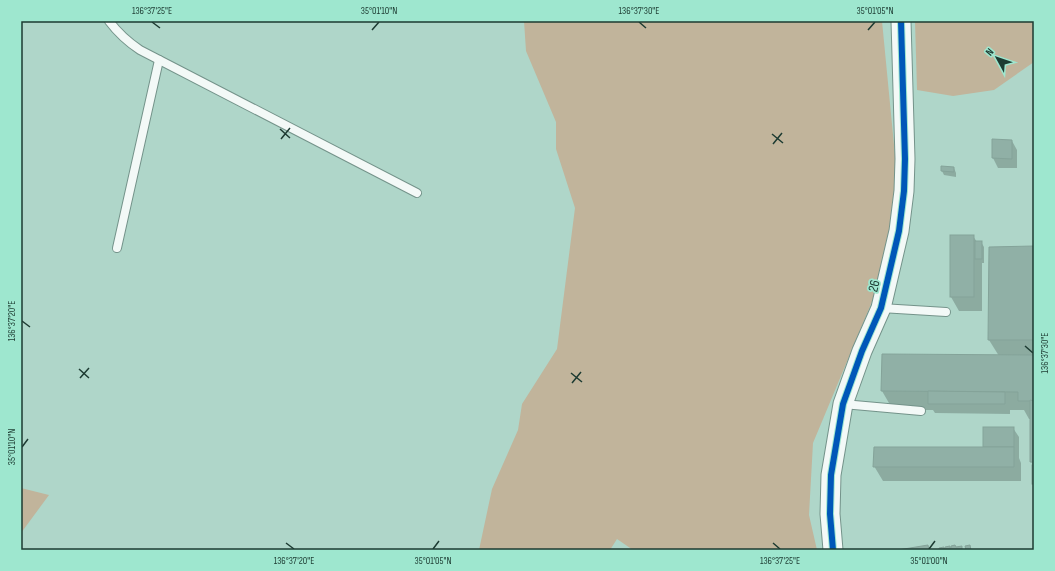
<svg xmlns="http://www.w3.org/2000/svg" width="1055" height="571" font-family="'Sofia Sans Condensed',sans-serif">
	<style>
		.green { fill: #c1b49b }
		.shadow { fill: #0003 }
		.building { fill: #90b0a6; stroke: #84a399 }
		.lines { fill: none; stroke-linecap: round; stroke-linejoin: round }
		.service-casing { stroke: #74938a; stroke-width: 10 }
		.tertiary-casing { stroke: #74938a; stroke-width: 21 }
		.service { stroke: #f3f9f7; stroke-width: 8 }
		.tertiary { stroke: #f3f9f7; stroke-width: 19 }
		.cycleway-casing { stroke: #9ee7cf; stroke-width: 8 }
		.cycleway { stroke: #0057b8; stroke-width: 6 }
		.ticks { fill: none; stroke: #1d3b32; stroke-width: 1.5 }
		.labels { text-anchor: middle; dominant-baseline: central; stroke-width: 3.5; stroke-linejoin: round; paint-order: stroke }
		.street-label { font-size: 14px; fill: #1d3b32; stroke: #9ee7cf }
		.neatline { fill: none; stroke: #1d3b32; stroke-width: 1.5 }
		.ticks-label { font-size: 10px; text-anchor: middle; fill: #1d3b32 }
	</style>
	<rect width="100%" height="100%" fill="#afd6c9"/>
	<!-- green -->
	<g class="green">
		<polygon points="524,21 882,21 897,176 884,273 813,443 809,515 817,550 633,550 617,539 610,550 479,550 492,489 518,430 522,404 557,349 575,208 556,149 556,122 526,51"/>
		<polygon points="915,21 1034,21 1034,62 994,90 953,96 917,90"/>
		<polygon points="21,488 49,495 21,533"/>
	</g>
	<!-- shadow -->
	<g class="shadow">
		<polygon points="993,140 1012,141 1017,150 1017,168 998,168 993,158"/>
		<polygon points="954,168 956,173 956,177 944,175 942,171"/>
		<polygon points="973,236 977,242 981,242 984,247 984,263 982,263 982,311 959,311 951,297"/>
		<polygon points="1034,247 1034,485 1033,466 1031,461 1031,419 1029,419 1024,410 1010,410 1010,414 935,413 933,410 893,410 882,391 999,356 989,340"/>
		<polygon points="1013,428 1019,437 1019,458 1021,463 1021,481 883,481 874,466 984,448"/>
	</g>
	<!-- building -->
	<g class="building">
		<polygon points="992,139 1012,140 1012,159 992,158"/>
		<polygon points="941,166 954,167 954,172 941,171"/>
		<rect x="950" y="235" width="24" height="62"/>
		<rect x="975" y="241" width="7" height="18"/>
		<polygon points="1034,246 1034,340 988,340 989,247"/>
		<polygon points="882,354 1034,355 1034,401 1018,401 1018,392 881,391"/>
		<polygon points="928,391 1005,392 1005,404 928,404"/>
		<polygon points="1030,400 1034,401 1034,462 1030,462"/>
		<rect x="983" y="427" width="31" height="20"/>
		<polygon points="874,447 1014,447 1014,467 873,467"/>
		<rect x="1032" y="465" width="2" height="19"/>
		<polygon points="928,545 929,550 898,550"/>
		<polygon points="955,545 956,547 962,546 962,550 936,550 939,550 939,548 944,547 944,549 945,548 945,547 950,546 950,548 951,548 951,546"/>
		<polygon points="970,545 971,550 966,550 965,546"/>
	</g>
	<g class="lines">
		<defs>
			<g id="service">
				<path d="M109,21c9,12 19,21 31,29l277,143"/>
				<polyline points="117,248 159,60"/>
				<polyline points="881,308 946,312"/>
				<polyline points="843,404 921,411"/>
			</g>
			<polyline id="tertiary" points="833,550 830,514 831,475 843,404 862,351 881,308 899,231 904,191 905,159 901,21"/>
		</defs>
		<!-- service casing -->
		<use href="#service" class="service-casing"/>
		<!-- tertiary casing -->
		<use href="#tertiary" class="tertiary-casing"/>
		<!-- service -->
		<use href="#service" class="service"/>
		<!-- tertiary -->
		<use href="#tertiary" class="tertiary"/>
		<defs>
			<polyline id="cycleway" points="833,550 830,514 831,475 843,404 862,351 881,308 899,231 904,191 905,159 901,21"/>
		</defs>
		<!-- cycleway casing -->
		<use href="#cycleway" class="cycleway-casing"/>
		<!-- cycleway -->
		<use href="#cycleway" class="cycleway"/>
	</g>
	<!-- ticks -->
	<path class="ticks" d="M152,22l8,6M639,22l7,6M372,30l7,-8M868,30l7,-8M280,129l10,9M772,134l11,9M281,139l9,-11M773,144l9,-11M22,321l8,6M1025,346l8,7M79,369l10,9M571,373l11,9M80,378l9,-10M572,383l9,-11M22,447l6,-8M286,543l8,6M773,543l7,6M433,549l6,-8M929,549l6,-8"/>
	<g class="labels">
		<!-- street labels -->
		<g class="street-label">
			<text transform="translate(874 286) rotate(-76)">26</text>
		</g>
	</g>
	<!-- border -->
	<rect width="1055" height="571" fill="none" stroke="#9ee7cf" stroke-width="44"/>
	<!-- north arrow -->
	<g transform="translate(997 58) rotate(310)" stroke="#9ee7cf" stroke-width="3" paint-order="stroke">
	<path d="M0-3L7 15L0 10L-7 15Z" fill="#1d3b32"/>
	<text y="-6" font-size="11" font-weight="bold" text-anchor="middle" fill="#1d3b32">N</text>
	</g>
	<rect x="22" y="22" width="1011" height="527" class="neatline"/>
	<g class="ticks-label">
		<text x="152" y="14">136°37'25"E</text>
		<text x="379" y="14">35°01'10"N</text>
		<text x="639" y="14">136°37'30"E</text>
		<text x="875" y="14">35°01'05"N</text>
		<text transform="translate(11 321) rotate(-90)" y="4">136°37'20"E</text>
		<text transform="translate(1044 353) rotate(-90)" y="4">136°37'30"E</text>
		<text transform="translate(11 447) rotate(-90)" y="4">35°01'10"N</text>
		<text x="294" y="564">136°37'20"E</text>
		<text x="433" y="564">35°01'05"N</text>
		<text x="780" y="564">136°37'25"E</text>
		<text x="929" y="564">35°01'00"N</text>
	</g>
</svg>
